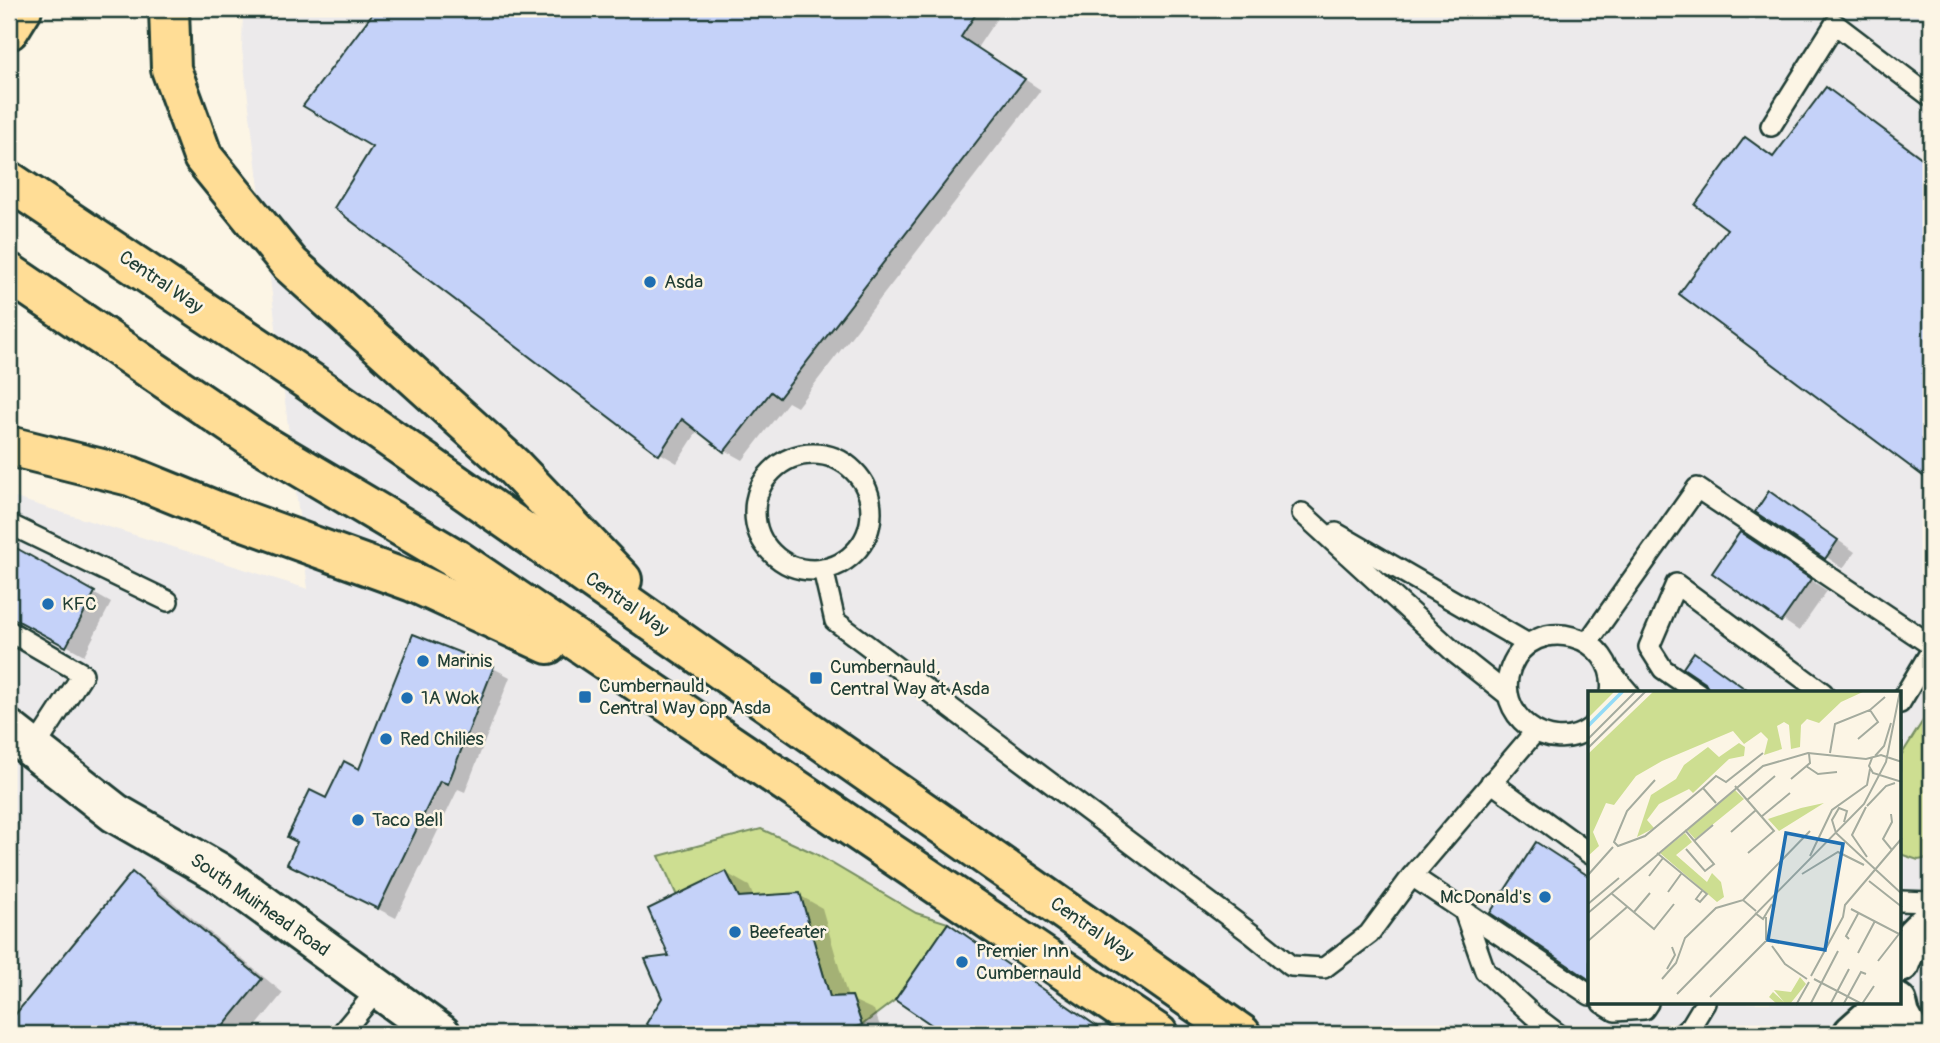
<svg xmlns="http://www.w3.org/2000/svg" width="1940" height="1043" font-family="Pangolin,sans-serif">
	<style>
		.built { fill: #eceaeb; fill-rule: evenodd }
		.green { fill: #cdde91; stroke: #768e62; stroke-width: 2 }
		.shadow { fill: #0003 }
		.building { fill: #c5d2f9; stroke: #1f3d34; stroke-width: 2 }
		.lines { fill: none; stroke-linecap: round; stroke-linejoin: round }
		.service-casing { stroke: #1f3d34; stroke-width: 24 }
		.minor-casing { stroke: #1f3d34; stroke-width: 44 }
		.tertiary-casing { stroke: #1f3d34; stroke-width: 44 }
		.primary-casing { stroke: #1f3d34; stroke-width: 44 }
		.service { stroke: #fcf5e5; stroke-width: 19 }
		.minor { stroke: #fcf5e5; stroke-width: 38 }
		.tertiary { stroke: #fcf5e5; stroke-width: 38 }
		.primary { stroke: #ffdd96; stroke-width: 38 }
		.poi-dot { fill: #1f6fb2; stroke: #fcf5e5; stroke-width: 2.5 }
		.labels { text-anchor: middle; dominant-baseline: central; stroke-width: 5; stroke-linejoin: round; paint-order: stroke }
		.street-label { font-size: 19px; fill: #1f3d34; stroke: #fcf5e5 }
		.poi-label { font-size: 19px; fill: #1f3d34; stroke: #fcf5e5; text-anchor: start }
		.inset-river { fill: none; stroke: #94dbf6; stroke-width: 3.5 }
		.inset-road { fill: none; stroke: #a4ab9e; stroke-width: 2 }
		.view { fill: #1f6fb2; fill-opacity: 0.15; stroke: #1f6fb2; stroke-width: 3.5 }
		.inset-edge { fill: none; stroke: #1f3d34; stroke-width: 3.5 }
	</style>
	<rect width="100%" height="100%" fill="#fcf5e5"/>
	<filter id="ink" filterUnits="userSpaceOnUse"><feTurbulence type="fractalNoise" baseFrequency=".0143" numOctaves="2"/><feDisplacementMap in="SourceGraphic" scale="14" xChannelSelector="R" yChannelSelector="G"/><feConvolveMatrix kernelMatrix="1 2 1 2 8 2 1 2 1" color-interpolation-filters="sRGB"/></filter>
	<g filter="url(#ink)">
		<!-- built -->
		<path class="built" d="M243,9h1653l35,10v1015h-1922v-538l299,93 -66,-540zM1590,693h310v310h-310z"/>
		<!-- green -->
		<g class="green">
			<polygon points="1931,708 1931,858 1918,860 1900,854 1900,757"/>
			<polygon points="761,829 814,853 916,913 948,923 895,1000 862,1025 852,996 830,997 800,894 739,897 677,896 659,856"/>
		</g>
		<!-- shadow -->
		<g class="shadow">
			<polygon points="378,9 1003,9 977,48 1041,90 797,407 788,402 743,460 725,450 699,429 677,463 660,453 374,147 306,105"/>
			<polygon points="1826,89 1848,102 1931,163 1931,479 1681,293 1730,228 1746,139 1776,157"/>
			<polygon points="1770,493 1855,552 1843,568 1757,511"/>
			<polygon points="1758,544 1827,591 1799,631 1714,573"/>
			<polygon points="9,546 111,603 84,655 9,614"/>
			<polygon points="493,668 510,677 465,792 458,789 396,918 289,864 327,800"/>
			<polygon points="726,873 749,886 754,898 799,895 822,908 848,998 874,1010 883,1034 666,1034 649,1023 664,998 672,957"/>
			<polygon points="133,874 155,887 283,993 250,1034 9,1034 9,1025"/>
			<polygon points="9,877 15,884 9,890"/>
			<polygon points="969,938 1108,1034 948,1034 898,1000"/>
		</g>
		<!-- building -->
		<g class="building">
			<polygon points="376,9 979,9 961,37 1025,79 779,398 771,392 724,452 682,419 659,455 334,208 372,147 303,106"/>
			<polygon points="1826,87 1931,165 1931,482 1679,294 1727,229 1695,205 1745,137 1773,157"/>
			<polygon points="1769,491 1838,540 1825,559 1755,512"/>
			<polygon points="1740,532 1811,579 1781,622 1712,573"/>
			<polygon points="9,544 95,592 66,647 9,616"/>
			<polygon points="413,634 494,666 448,784 440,781 378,909 287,864 297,842 287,837 310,790 326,798 344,761 359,769"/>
			<polygon points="1694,652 1751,693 1710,693 1705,683 1683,668"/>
			<polygon points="1536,842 1590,877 1590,980 1490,913"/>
			<polygon points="726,871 739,897 800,893 830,997 852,996 862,1025 837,1034 663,1034 646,1024 662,998 645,959 669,956 648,909"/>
			<polygon points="132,872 262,979 217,1034 9,1034 9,1022"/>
			<polygon points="948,923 1108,1034 945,1034 895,1000"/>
		</g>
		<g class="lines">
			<defs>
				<g id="service">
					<polyline points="1771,126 1835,24 1931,97"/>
					<circle cx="813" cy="512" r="58"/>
					<polyline points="1302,513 1455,653 1508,695"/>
					<polyline points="9,524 168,601"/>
					<polyline points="1336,533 1528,644"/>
					<polyline points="823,569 835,621 1253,935 1291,966 1324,968 1369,934 1412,876 1535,732"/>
					<polyline points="9,631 83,674 34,749"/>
					<polyline points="1588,642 1697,488 1931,645"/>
					<polyline points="1610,671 1629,693"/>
					<polyline points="1698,693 1663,669 1649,647 1676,584 1823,693"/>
					<polyline points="1900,703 1931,651"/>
					<path d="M1590,728c-40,30 -98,-14 -79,-61 22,-56 108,-33 100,26"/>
					<polyline points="1491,782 1590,854"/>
					<polyline points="1412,876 1590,995"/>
					<polyline points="1900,901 1931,902"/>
					<polyline points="1464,911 1485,971 1533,1015 1558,1034"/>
					<polyline points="1602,1003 1615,1011 1644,1009 1648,1003"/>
					<polyline points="341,1034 379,988"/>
					<polyline points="1682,1034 1691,1026 1705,1003"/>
				</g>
				<polyline id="minor" points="9,730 115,813 218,872 441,1034"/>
				<g id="tertiary">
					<path d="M1900,963c5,-18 17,-30 31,-41"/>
					<polyline points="1897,1003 1900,1016 1910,1034"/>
					<polyline points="1853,1034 1888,1003"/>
				</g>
				<g id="primary">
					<polyline points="169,9 171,69 203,157 290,264 512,465 622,580"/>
					<polyline points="9,30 22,9"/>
					<polyline points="9,181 310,382 1241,1034"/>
					<polyline points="9,273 255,440 456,559 1158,1034"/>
					<polyline points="9,446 130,476 214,510 413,582 548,644"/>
				</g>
			</defs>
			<!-- service casing -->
			<use href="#service" class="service-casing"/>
			<!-- minor casing -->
			<use href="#minor" class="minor-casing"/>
			<!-- tertiary casing -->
			<use href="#tertiary" class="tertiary-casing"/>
			<!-- primary casing -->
			<use href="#primary" class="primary-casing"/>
			<!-- service -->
			<use href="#service" class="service"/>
			<!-- minor -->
			<use href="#minor" class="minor"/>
			<!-- tertiary -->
			<use href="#tertiary" class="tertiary"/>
			<!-- primary -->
			<use href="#primary" class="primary"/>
		</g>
	</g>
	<!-- markers -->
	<g class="poi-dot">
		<circle cx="650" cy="282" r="7"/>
		<circle cx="48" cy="604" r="7"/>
		<circle cx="423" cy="661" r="7"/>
		<rect x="809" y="671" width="14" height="14" rx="3.5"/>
		<rect x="578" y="690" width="14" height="14" rx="3.5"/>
		<circle cx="407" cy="698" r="7"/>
		<circle cx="386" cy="739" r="7"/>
		<circle cx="358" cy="820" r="7"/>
		<circle cx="1545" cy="897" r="7"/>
		<circle cx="735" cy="932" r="7"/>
		<circle cx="962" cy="962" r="7"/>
	</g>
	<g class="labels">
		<!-- street labels -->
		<g class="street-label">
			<text transform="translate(161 282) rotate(34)">Central Way</text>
			<text transform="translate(627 604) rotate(35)">Central Way</text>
			<text transform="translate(260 905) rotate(35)">South Muirhead Road</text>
			<text transform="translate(1092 929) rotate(35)">Central Way</text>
		</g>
		<!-- poi labels -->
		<g class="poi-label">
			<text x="664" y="282">Asda</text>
			<text x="62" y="604">KFC</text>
			<text x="437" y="661">Marinis</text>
			<text x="830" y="667">Cumbernauld,<tspan x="830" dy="22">Central Way at Asda</tspan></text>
			<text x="599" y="686">Cumbernauld,<tspan x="599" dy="22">Central Way opp Asda</tspan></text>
			<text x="421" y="698">1A Wok</text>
			<text x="400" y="739">Red Chilies</text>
			<text x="372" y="820">Taco Bell</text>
			<text x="1531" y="897" text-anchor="end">McDonald's</text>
			<text x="749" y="932">Beefeater</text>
			<text x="976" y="951">Premier Inn<tspan x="976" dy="22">Cumbernauld</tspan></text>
		</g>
	</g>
	<!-- overview -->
	<g transform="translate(1588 691)">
		<rect width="313" height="313" fill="#fcf5e5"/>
		<path d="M0,0h27l-27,27zM66,0h211l-24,11 -22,21 -12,-4 -6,6 -1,22 -9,2 -2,-24 -5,-3 -7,4 5,23 -18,6 4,-16 -7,-7 -17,12 -11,-13 -71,30 -26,15 -22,29 -8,-2 -13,29 6,14 -11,10v-102zM151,52l6,4 -1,9 -15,3 -36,34 -4,-4 -30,15 -12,16 7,8 -17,9 14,-42 25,-16 8,-14 24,-18 11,10zM147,99l9,9 -49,40 -8,-9zM236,112l-45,28 -11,-12 33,-11zM97,142l7,9 -16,13 31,27 5,-9 9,9 3,15 -7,5 -57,-49zM212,286l6,7 -16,20h-13l-8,-7 4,-5 11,10 -10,-12 17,2z" fill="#cdde91"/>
		<path class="inset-river" d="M0,35l35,-35"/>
		<path class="inset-road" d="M0,48l48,-48M270,48l20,-17 -8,-12M314,48v21M0,57l58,-57M242,62l5,-29 35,-14 15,-13M287,65l9,-10 7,-23M284,67l-3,8 4,7 29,9M218,75l12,8 19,-2M203,88l19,-16 -1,-9M67,89l-28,31 -13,31 4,4 27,-10 58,-48 13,15M147,95l39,45 -26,22M115,97l13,-12 10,6 37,-29M159,109l28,-24M279,115l19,-20 9,-3M278,116l-14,28 15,22M303,123l1,8 -9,17 9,11M173,126l29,-24M256,131l3,-11 -8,-3 -7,12 4,13 66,61M97,139l29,34 -9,7 -19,-22M143,141l25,-22M106,150l19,-16M69,162l50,41 -7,8 -4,-3 6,-8M222,165l22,-46 35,-25 3,-16M214,183l36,-22 26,13M0,184l25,-28M61,185l14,-18M281,190l33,26M80,201l13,-18M23,202l43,36 20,-25M155,209l67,-69M0,213l31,-26M263,218l48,25 3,-4M46,221l16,-19M0,222l175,-147 45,-13 58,6 15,-4 21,7M167,222l8,6 9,-15M178,226v23M261,248l-3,-3 13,-24M0,250l39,-34M184,255l13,18 22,15M270,262l17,-32M290,270l21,-27M79,278l8,-14 -3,-8M223,285l32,-59 2,-12 57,-67M74,288l14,-16 9,-25 31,-30 27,-8 13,11M226,288l48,25 12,-18M89,303l187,-190 22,-42 14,-71M122,306l56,-56M208,314l13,-23M222,314l28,-54M242,314l19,-36M255,314l18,-33 5,2"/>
		<path class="view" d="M198,142l57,11 -18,106 -57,-10z"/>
		<rect width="313" height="313" class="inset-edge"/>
	</g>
	<!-- margin -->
	<rect width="1940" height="1043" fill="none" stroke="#fcf5e5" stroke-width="35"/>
	<rect x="18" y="18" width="1905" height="1008" fill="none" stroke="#1f3d34" stroke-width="2.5" filter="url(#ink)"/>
</svg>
